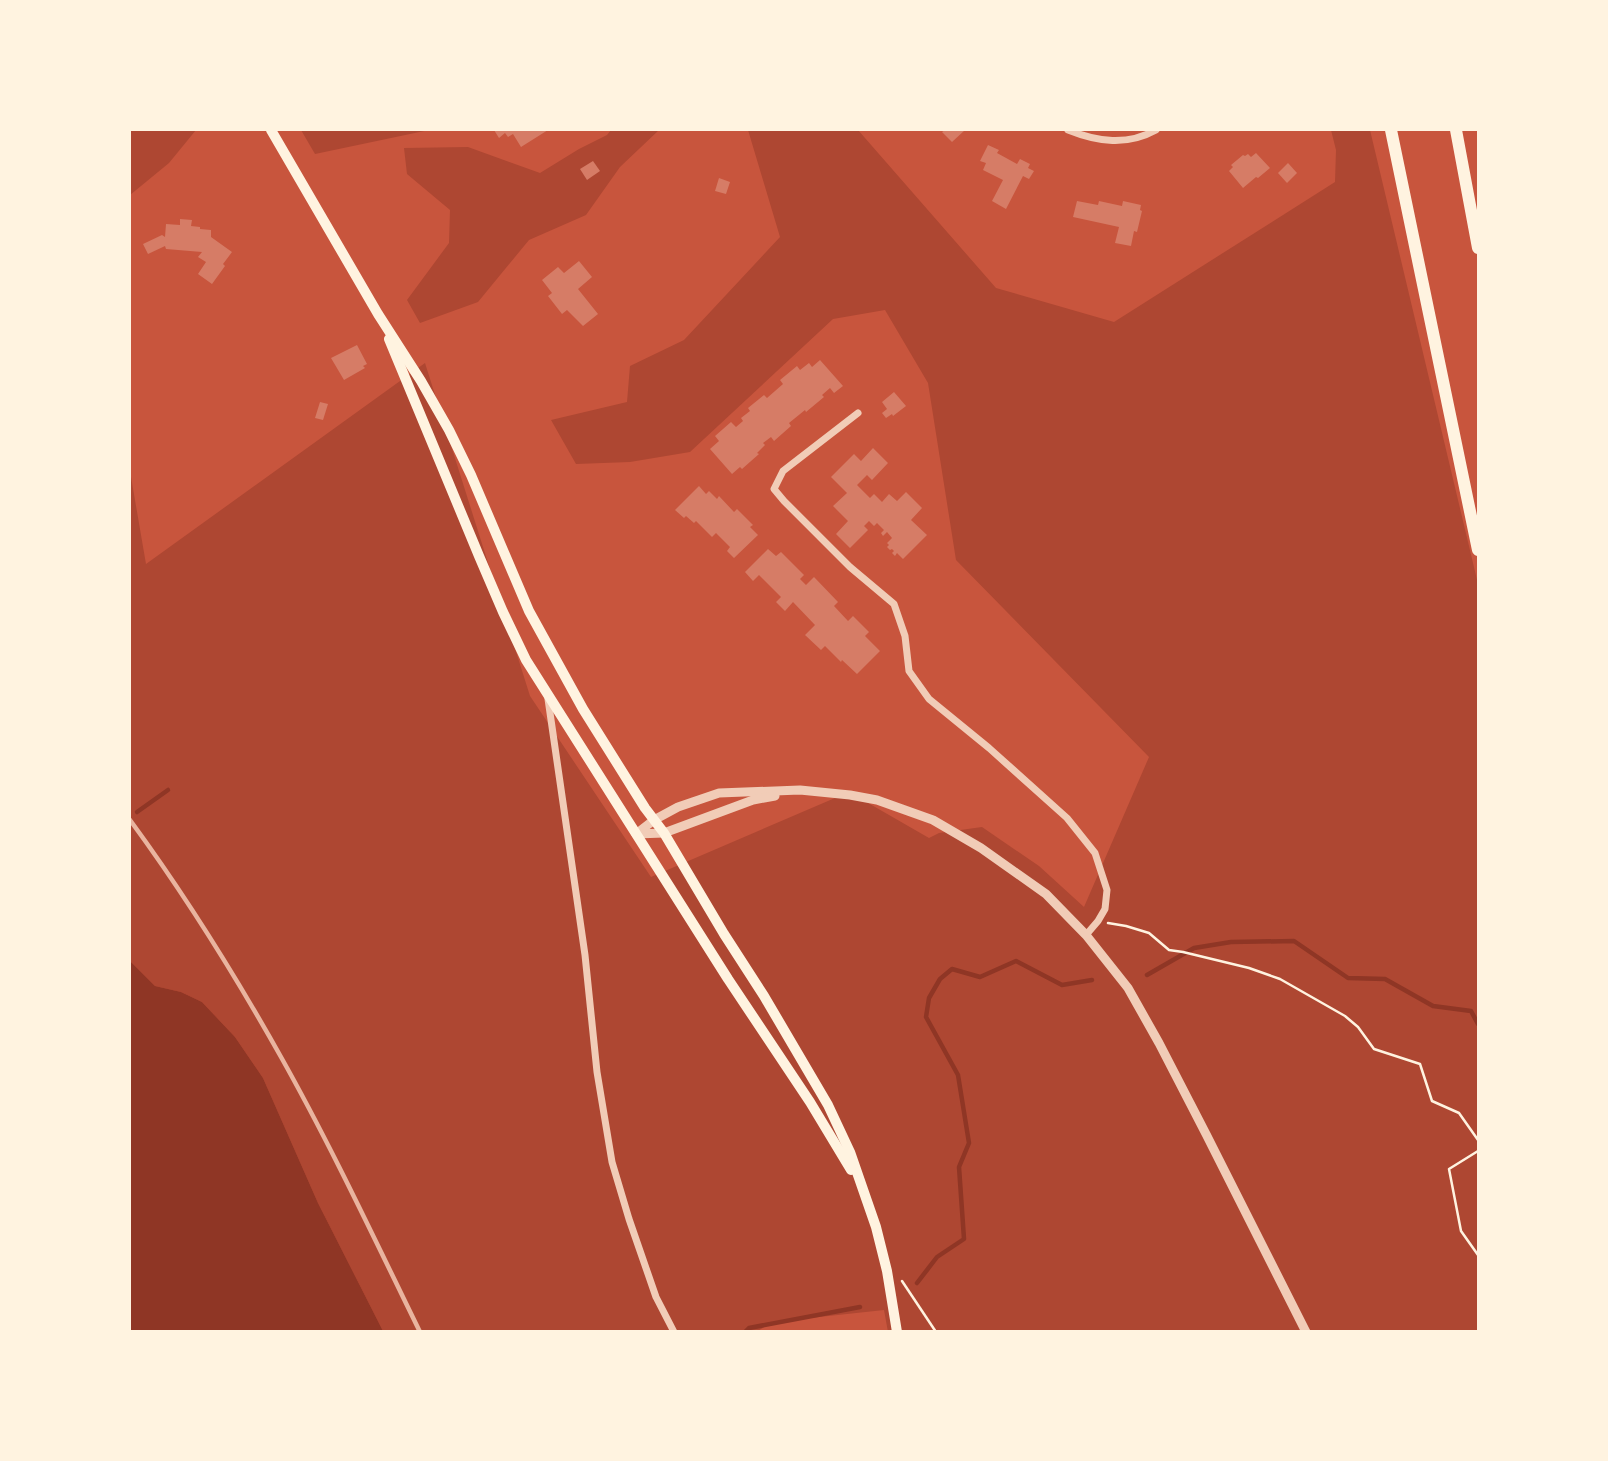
<svg xmlns="http://www.w3.org/2000/svg" width="1608" height="1461" font-family="Roboto,sans-serif">
	<style>
		.green { fill: #ae4732 }
		.water { fill: #8f3625 }
		.lines { fill: none; stroke-linecap: round; stroke-linejoin: round }
		.stream { stroke: #8f3625; stroke-width: 4.5 }
		.building { fill: #d67c66 }
		.path { stroke: #fff3e0; stroke-width: 2.5 }
		.minor { stroke: #f1ccb7; stroke-width: 7 }
		.tertiary { stroke: #f1ccb7; stroke-width: 9 }
		.primary { stroke: #fff3e0; stroke-width: 10 }
		.motorway { stroke: #fff3e0; stroke-width: 12 }
		.rail { stroke: #e9b49f; stroke-width: 4.5 }
	</style>
	<rect width="100%" height="100%" fill="#c8553d"/>
	<!-- green -->
	<g class="green">
		<polygon points="130,130 196,130 169,163 130,195"/>
		<polygon points="301,130 429,130 315,154"/>
		<polygon points="611,130 659,130 620,167 586,215 529,240 478,302 420,323 407,300 449,243 450,210 407,174 404,148 468,147 540,173 579,149 607,135"/>
		<polygon points="748,130 858,130 996,288 1114,322 1335,182 1336,150 1331,130 1370,130 1478,584 1478,1331 888,1332 884,1310 773,1322 756,1332 383,1331 318,1203 263,1078 235,1037 202,1002 181,992 155,986 130,961 130,471 146,564 425,363 530,696 651,877 849,792 929,838 939,833 982,827 1039,866 1084,907 1149,757 956,560 928,383 885,310 833,319 690,452 630,462 576,464 551,420 627,402 630,366 684,340 780,237"/>
	</g>
	<!-- water -->
	<polygon class="water" points="130,961 155,986 181,992 202,1002 235,1037 263,1078 318,1203 383,1331 130,1331"/>
	<g class="lines">
		<!-- stream -->
		<g class="stream">
			<polyline points="137,812 168,790"/>
			<polyline points="1147,975 1194,948 1231,942 1294,941 1348,978 1385,979 1433,1006 1471,1011 1478,1024"/>
			<polyline points="917,1283 937,1257 964,1239 959,1167 969,1143 958,1075 926,1017 929,998 940,979 952,969 980,977 1016,961 1062,985 1092,980"/>
			<polyline points="745,1332 749,1328 860,1307"/>
		</g>
	</g>
	<!-- building -->
	<g class="building">
		<polygon points="494,130 548,130 521,147 513,134 508,137 505,133 499,138"/>
		<polygon points="945,130 965,130 952,142 942,132"/>
		<polygon points="988,145 999,150 997,153 1017,164 1020,159 1030,164 1028,168 1034,171 1029,179 1023,176 1006,209 992,201 1003,180 983,170 986,163 980,161"/>
		<polygon points="1256,153 1270,168 1258,178 1256,177 1243,188 1229,171 1233,167 1231,165 1243,155 1245,156 1248,154 1251,157"/>
		<polygon points="593,161 600,171 587,180 580,169"/>
		<polygon points="1288,163 1297,173 1287,183 1278,173"/>
		<polygon points="719,178 730,182 726,194 715,191"/>
		<polygon points="1077,201 1098,205 1099,201 1122,206 1123,201 1141,205 1140,210 1142,211 1137,232 1134,231 1131,246 1115,243 1119,227 1073,217"/>
		<polygon points="180,219 192,220 191,226 200,227 200,229 211,230 211,237 232,252 223,264 225,266 212,284 198,274 206,262 198,257 202,252 166,249 165,246 148,254 143,244 162,235 165,237 166,224 180,225"/>
		<polygon points="579,261 592,277 578,289 598,314 583,326 567,310 562,314 548,296 552,293 542,280 558,267 564,273"/>
		<polygon points="357,345 367,364 363,366 365,368 344,380 331,358"/>
		<polygon points="820,360 843,386 834,393 830,388 822,395 824,397 806,412 805,410 789,423 791,426 774,441 771,437 763,443 765,445 757,453 759,454 742,469 740,467 732,474 710,449 719,441 715,436 731,422 736,427 743,421 741,418 750,411 748,408 764,395 767,398 783,384 780,380 797,366 800,370 809,363 812,367"/>
		<polygon points="894,392 906,406 893,416 892,414 886,418 882,413 887,409 882,402"/>
		<polygon points="320,402 328,404 323,420 315,418"/>
		<polygon points="873,448 888,463 872,480 867,475 857,485 870,498 874,494 882,502 889,494 897,501 906,492 922,508 911,520 927,535 903,559 897,553 895,556 892,553 894,551 892,549 890,550 887,547 889,545 887,543 892,538 887,532 883,536 881,533 884,530 877,523 874,526 869,521 864,526 868,530 850,548 836,534 848,521 833,506 847,493 831,477 854,454 861,461"/>
		<polygon points="699,486 706,494 709,491 717,499 719,496 734,512 737,509 753,525 750,527 758,535 734,558 727,551 730,547 716,533 712,537 696,521 694,523 686,516 684,518 675,510"/>
		<polygon points="768,549 776,556 781,552 804,575 800,579 806,585 814,577 838,602 834,606 848,621 853,616 869,632 865,636 880,651 857,674 842,660 841,662 825,646 821,650 805,635 815,625 793,602 785,611 776,602 781,597 759,575 753,581 745,572"/>
	</g>
	<g class="lines">
		<!-- path -->
		<g class="path">
			<polyline points="1108,923 1126,926 1149,933 1169,950 1183,952 1249,968 1280,979 1345,1016 1358,1027 1374,1049 1420,1064 1432,1101 1459,1113 1478,1140"/>
			<polyline points="1478,1151 1449,1169 1461,1231 1478,1255"/>
			<polyline points="902,1281 936,1332"/>
		</g>
		<!-- minor -->
		<g class="minor">
			<path d="M1068,130c30,12 59,16 88,0"/>
			<polyline points="858,413 783,471 774,489 784,501 850,567 894,604 905,636 909,671 929,699 989,748 1067,818 1095,853 1107,890 1105,909 1098,921 1086,935"/>
			<polyline points="548,699 585,955 597,1072 612,1162 629,1219 656,1297 674,1332"/>
		</g>
		<!-- tertiary -->
		<g class="tertiary">
			<polyline points="636,834 654,820 678,807 719,793 800,790 850,795 877,800 933,820 981,848 1046,894 1086,935 1128,988 1159,1043 1206,1134 1306,1332"/>
			<polyline points="636,834 664,833 753,800 775,796"/>
		</g>
		<!-- primary -->
		<g class="primary">
			<polyline points="271,130 378,314 421,381 449,430 471,475 529,611 583,709 645,808 664,833 724,934 764,996 828,1105 850,1152 876,1227 887,1271 897,1332"/>
			<polyline points="389,339 479,556 503,612 526,660 728,979 810,1102 851,1170"/>
		</g>
		<!-- motorway -->
		<g class="motorway">
			<polyline points="1391,130 1478,550"/>
			<polyline points="1456,130 1478,248"/>
		</g>
		<!-- rail -->
		<path class="rail" d="M130,820c55,75 105,155 151,237 50,89 94,183 139,275"/>
	</g>
	<!-- border -->
	<rect width="1608" height="1461" fill="none" stroke="#fff3e0" stroke-width="262"/>
</svg>
